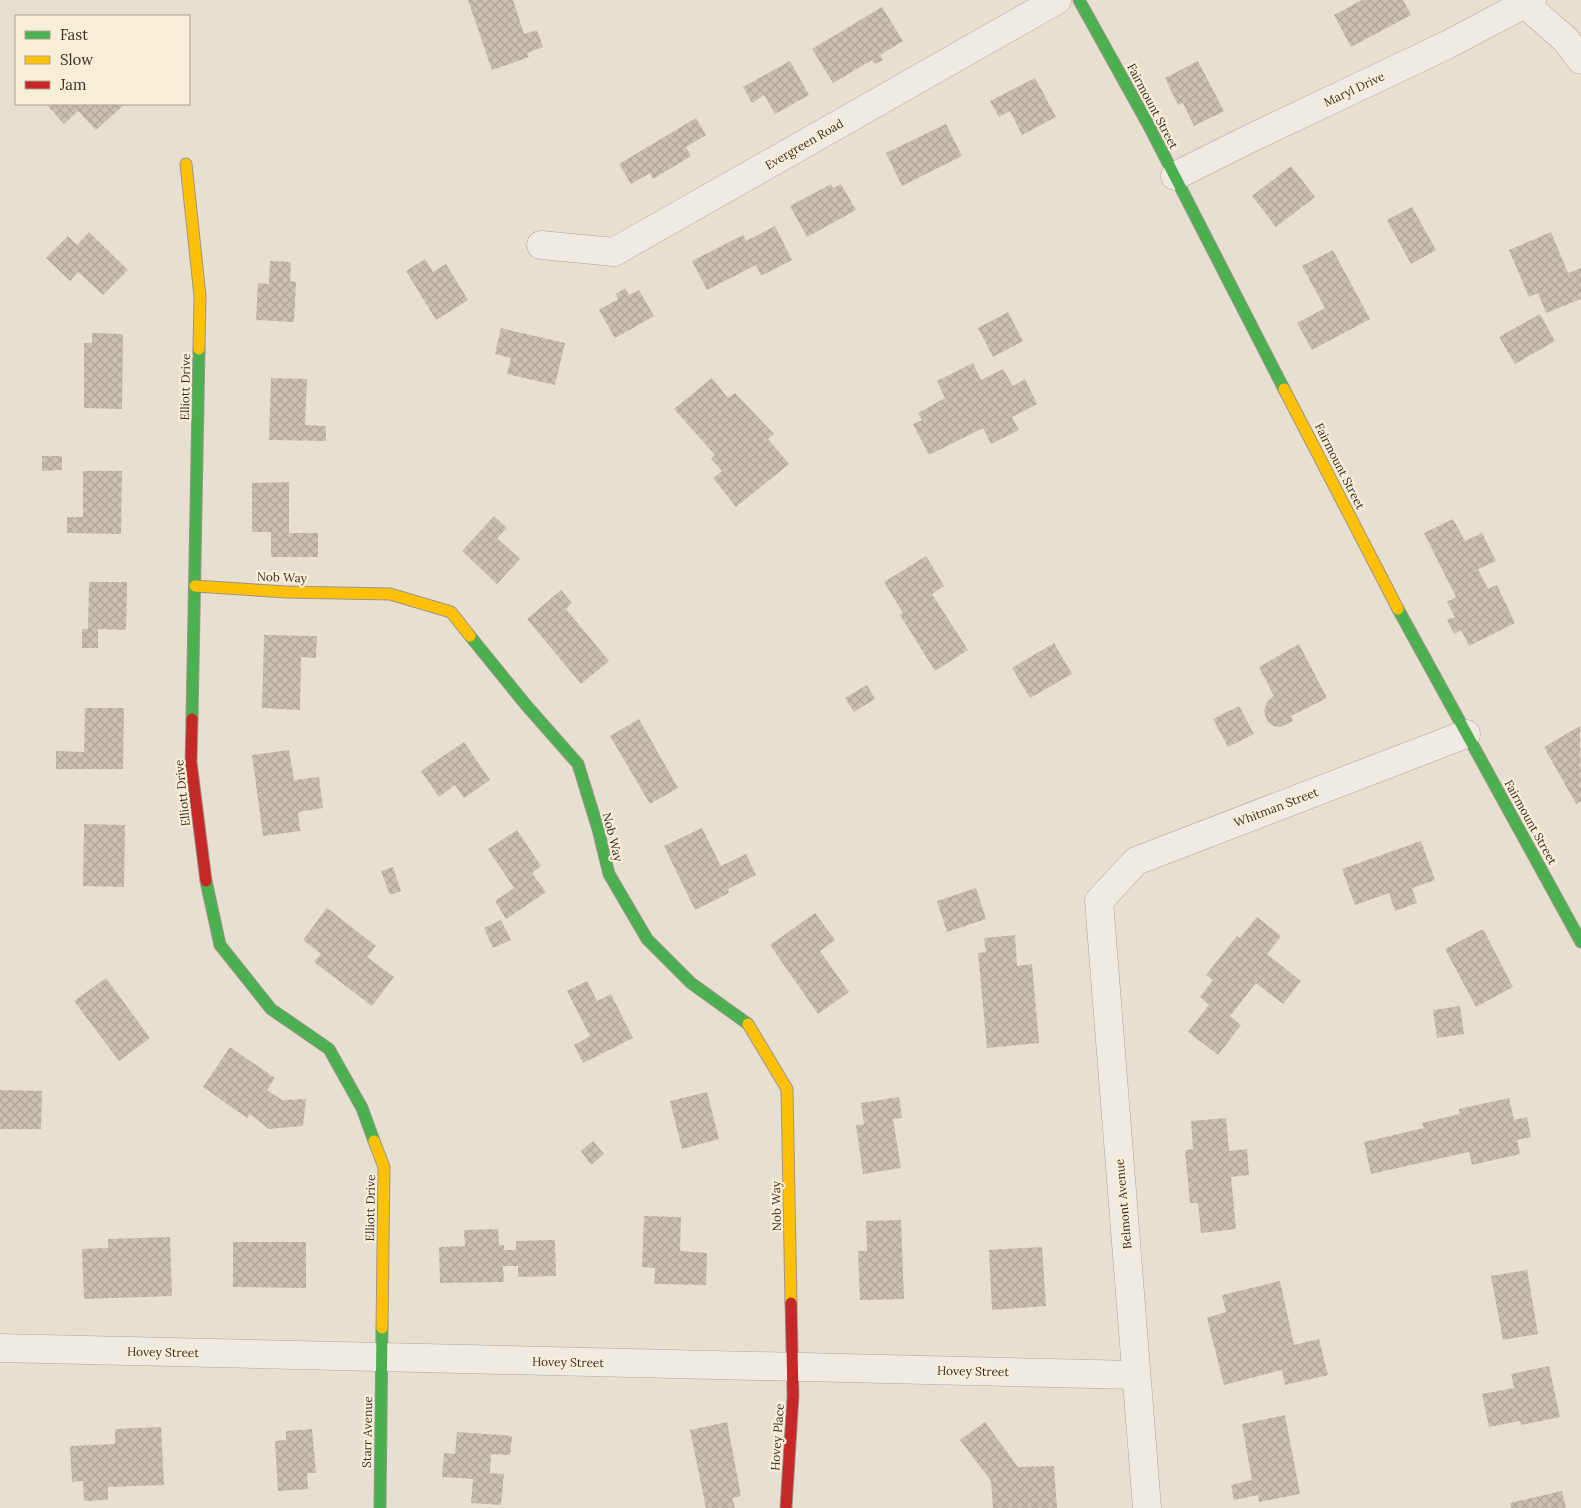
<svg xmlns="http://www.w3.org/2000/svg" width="1581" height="1508" font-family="Lora,serif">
<defs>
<pattern id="building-cross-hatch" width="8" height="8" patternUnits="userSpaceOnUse" patternTransform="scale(1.25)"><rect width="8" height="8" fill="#cbbfb2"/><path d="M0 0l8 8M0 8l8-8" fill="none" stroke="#afa499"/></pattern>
</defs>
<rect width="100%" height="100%" fill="#e7e0d1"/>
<g fill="url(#building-cross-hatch)">
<polygon points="468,0 513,0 524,34 537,30 543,47 527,53 529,57 492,70"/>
<polygon points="1362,0 1403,0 1411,15 1351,47 1334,15"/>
<polygon points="882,7 903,41 880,55 883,60 875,64 872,60 833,83 812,49"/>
<polygon points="790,61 809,95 775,114 764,95 752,103 743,87"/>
<polygon points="1198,61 1224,111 1194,126 1183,103 1178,105 1165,78"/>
<polygon points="1035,78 1056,117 1022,135 1010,111 999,117 990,101"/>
<polygon points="46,104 125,104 96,130 78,111 64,124"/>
<polygon points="696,118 706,135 686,147 691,156 653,179 650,173 631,184 619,164"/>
<polygon points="946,124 962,156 902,186 886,153"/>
<polygon points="1291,166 1315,197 1276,227 1252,196"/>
<polygon points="831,184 833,188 841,184 856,210 807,237 790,206"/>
<polygon points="1412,207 1436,250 1411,264 1387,220"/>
<polygon points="775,226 792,260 761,276 756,265 707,290 692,261 743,235 746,241"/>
<polygon points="89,232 128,270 103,295 78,272 70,281 46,258 68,236 77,245"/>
<polygon points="1551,232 1568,273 1581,268 1581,299 1546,313 1538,293 1529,297 1509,250"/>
<polygon points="1333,250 1370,319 1312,350 1297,323 1325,308 1302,266"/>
<polygon points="425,259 433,272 446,264 468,300 436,320 406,271"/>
<polygon points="270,261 291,262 290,281 296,282 294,322 256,320 258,283 269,284"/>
<polygon points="625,288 629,295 639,290 654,316 615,338 599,310 618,299 616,294"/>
<polygon points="1008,312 1023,341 993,357 978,328"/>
<polygon points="1540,314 1555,341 1515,364 1499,337"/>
<polygon points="501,328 565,343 555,385 507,374 511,358 495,354"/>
<polygon points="92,333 123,334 122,409 84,408 84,343 92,343"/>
<polygon points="973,363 981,380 1003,369 1013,386 1025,379 1037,404 1012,417 1019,430 991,444 983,428 929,455 913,424 922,420 918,413 945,398 937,381"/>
<polygon points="271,378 307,379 305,425 326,426 326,441 269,440"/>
<polygon points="712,378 728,398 735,393 774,434 768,439 789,464 736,507 713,478 722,471 711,459 715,455 674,409"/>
<polygon points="42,456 62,456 62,470 42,471"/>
<polygon points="83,471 122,471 121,534 67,533 67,517 83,517"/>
<polygon points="289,482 289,533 318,533 318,557 271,557 271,532 252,532 252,483"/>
<polygon points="494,516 507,528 497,538 520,559 497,584 462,551"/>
<polygon points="1453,519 1465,541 1482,533 1496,561 1478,569 1488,589 1497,585 1515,623 1469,646 1461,630 1454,634 1447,620 1455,617 1447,602 1456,597 1424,533"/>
<polygon points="926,556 944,586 932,594 968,650 935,671 900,615 903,613 884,582"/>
<polygon points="89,582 127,582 126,630 98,629 98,648 82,648 82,629 88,629"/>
<polygon points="561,590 572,603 566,609 609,661 581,684 527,619"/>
<polygon points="264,635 317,636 316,658 301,657 300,710 262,708"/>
<polygon points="1054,643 1072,674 1030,698 1012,668"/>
<polygon points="1299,644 1327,698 1291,716 1293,721 1281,727 1273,726 1267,721 1264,711 1267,702 1274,696 1259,667"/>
<polygon points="867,685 875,699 854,712 845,698"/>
<polygon points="1239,706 1254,734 1228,747 1213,719"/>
<polygon points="85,708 124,708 123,769 56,769 56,751 84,752"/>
<polygon points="639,719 678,788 650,804 610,736"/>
<polygon points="1580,726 1581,801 1576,804 1544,747"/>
<polygon points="464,742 490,780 464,798 455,785 439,797 421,771"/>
<polygon points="289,750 294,780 319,777 323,808 298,812 300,831 263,836 252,755"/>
<polygon points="84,824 125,825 124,887 83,886"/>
<polygon points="702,828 721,866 746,854 756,875 728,889 729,893 695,910 664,846"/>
<polygon points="517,830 541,866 532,873 546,892 506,919 495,901 514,888 488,849"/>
<polygon points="1421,841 1435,880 1412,888 1417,903 1395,911 1389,893 1355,905 1342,869"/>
<polygon points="393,867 401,891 390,895 381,871"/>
<polygon points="976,888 986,919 947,932 937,901"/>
<polygon points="327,908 376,946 367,957 394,977 372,1006 314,962 321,954 303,940"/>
<polygon points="815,913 835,940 820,951 849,992 818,1014 770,945"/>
<polygon points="1257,917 1281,936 1267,954 1301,981 1283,1004 1256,983 1230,1016 1241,1025 1218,1055 1188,1032 1209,1005 1200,997 1213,980 1206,975 1237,936 1240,938"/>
<polygon points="501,920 511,940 493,948 484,928"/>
<polygon points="1483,929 1513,987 1476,1007 1445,949"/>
<polygon points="1015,935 1017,966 1032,964 1039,1043 987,1048 978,953 986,952 984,938"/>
<polygon points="106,978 150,1038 119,1061 74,1001"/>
<polygon points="587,981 597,1001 611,994 633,1038 583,1063 574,1045 590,1036 567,991"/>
<polygon points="1460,1006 1464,1034 1437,1038 1433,1010"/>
<polygon points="230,1047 275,1078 267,1090 282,1100 306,1099 303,1126 269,1129 250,1114 247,1118 203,1087"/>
<polygon points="0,1090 42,1091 41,1129 0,1129"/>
<polygon points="707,1092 719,1139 682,1149 670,1101"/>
<polygon points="899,1097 902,1118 893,1119 901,1168 863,1174 856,1125 864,1124 861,1103"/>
<polygon points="1509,1098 1514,1120 1527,1117 1531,1137 1517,1140 1520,1154 1472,1165 1469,1152 1371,1174 1364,1142 1424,1128 1422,1123 1460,1114 1459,1109"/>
<polygon points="1226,1118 1229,1151 1247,1149 1249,1175 1231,1177 1236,1229 1201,1233 1198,1203 1190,1203 1185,1150 1193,1149 1191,1121"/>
<polygon points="593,1141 604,1154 591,1165 581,1151"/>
<polygon points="644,1216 681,1217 680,1251 707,1253 706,1285 654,1284 655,1268 642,1267"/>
<polygon points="901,1220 904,1299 860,1300 858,1251 867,1251 866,1221"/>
<polygon points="498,1229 499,1245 504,1245 504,1250 516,1250 516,1241 555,1240 556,1276 518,1277 518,1266 503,1266 504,1282 440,1283 439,1247 465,1246 464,1230"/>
<polygon points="170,1237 172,1296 84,1299 82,1249 108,1248 108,1239"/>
<polygon points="233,1242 306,1242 306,1288 233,1287"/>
<polygon points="1042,1247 1046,1306 992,1310 989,1250"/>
<polygon points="1527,1270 1538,1334 1503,1340 1491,1276"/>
<polygon points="1280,1281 1294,1345 1319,1339 1328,1375 1285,1385 1282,1370 1224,1385 1207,1318 1226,1312 1222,1295"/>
<polygon points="1549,1366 1560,1417 1521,1425 1520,1421 1489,1427 1482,1394 1514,1388 1511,1374"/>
<polygon points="1285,1415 1300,1494 1259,1502 1258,1495 1234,1500 1231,1485 1252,1480 1242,1424"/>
<polygon points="727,1422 741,1496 732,1498 735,1508 706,1508 690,1430"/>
<polygon points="985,1422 1018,1467 1054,1466 1057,1508 993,1508 991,1481 960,1440"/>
<polygon points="161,1427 164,1485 108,1487 108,1500 84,1501 83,1481 72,1482 70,1446 115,1444 115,1429"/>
<polygon points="312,1429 316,1473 307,1473 308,1489 278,1491 275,1441 286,1440 286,1431"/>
<polygon points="457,1432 512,1436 510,1455 491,1454 490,1473 504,1474 501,1505 471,1503 473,1479 442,1477 444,1453 455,1454"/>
<polygon points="1562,1491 1566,1508 1511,1508 1510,1503"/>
</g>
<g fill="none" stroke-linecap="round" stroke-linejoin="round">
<g stroke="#ada599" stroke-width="29">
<g id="street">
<polyline points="1525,4 1566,40 1581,60"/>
<polyline points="1175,176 1253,137 1447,45 1532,0"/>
<polyline points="541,245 614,252 1057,0"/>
<polyline points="0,1348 1136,1375"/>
<polyline points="1147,1508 1099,901 1136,861 1466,734"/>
</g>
</g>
<g stroke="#9c958a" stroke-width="13">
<g id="fast">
<polyline points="1079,0 1149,126 1284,389"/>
<polyline points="1398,609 1581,942"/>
<polyline points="470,636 526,705 578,764 598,829 609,874 647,939 691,983 748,1024"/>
<polyline points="192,719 199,349"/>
<polyline points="206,881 220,945 271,1009 329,1049 362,1108 374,1141"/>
<polyline points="380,1508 382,1328"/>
</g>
</g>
<g stroke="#9c958a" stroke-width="13">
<g id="slow">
<polyline points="186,164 200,296 199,349"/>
<polyline points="1284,389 1398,609"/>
<polyline points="195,586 286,592 390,594 451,612 470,636"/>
<polyline points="748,1024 787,1089 791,1303"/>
<polyline points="374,1141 384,1167 382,1328"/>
</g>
</g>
<g stroke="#9c958a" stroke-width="13">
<g id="jam">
<polyline points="192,719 191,762 206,881"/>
<polyline points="786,1508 793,1396 791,1303"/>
</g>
</g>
<use href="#street" stroke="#efebe3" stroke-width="28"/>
<use href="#fast" stroke="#4caf50" stroke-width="11"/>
<use href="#slow" stroke="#ffc107" stroke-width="11"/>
<use href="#jam" stroke="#c62828" stroke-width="11"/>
</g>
<g text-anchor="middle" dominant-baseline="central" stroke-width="4.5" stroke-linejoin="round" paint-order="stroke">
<g font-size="12" fill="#3d2e20" stroke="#f7eed8">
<text transform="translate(1354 89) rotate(-25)">Maryl Drive</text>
<text transform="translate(1153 106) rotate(62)">Fairmount Street</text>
<text transform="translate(804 144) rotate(-30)">Evergreen Road</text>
<text transform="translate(185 387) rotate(-89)">Elliott Drive</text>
<text transform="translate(1340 466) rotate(63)">Fairmount Street</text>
<text transform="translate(282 577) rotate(2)">Nob Way</text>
<text transform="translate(182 793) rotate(-96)">Elliott Drive</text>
<text transform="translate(1276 807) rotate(-21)">Whitman Street</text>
<text transform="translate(1531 822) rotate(61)">Fairmount Street</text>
<text transform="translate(613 837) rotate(76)">Nob Way</text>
<text transform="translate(1123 1204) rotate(-95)">Belmont Avenue</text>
<text transform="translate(776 1206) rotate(-91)">Nob Way</text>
<text transform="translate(370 1208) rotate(-89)">Elliott Drive</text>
<text transform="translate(163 1352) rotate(1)">Hovey Street</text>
<text transform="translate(568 1362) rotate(1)">Hovey Street</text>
<text transform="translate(973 1371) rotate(1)">Hovey Street</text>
<text transform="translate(367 1432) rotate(-89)">Starr Avenue</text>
<text transform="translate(777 1437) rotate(-86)">Hovey Place</text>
</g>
</g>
<rect x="15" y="15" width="175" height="90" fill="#f7eed8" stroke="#ada18e"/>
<rect x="25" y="31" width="25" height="8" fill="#4caf50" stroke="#ada18e"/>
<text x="60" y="40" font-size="15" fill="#3d2e20">Fast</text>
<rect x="25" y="56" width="25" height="8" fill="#ffc107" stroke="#ada18e"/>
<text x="60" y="65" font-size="15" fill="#3d2e20">Slow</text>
<rect x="25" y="81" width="25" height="8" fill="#c62828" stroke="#ada18e"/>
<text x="60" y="90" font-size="15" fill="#3d2e20">Jam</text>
</svg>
